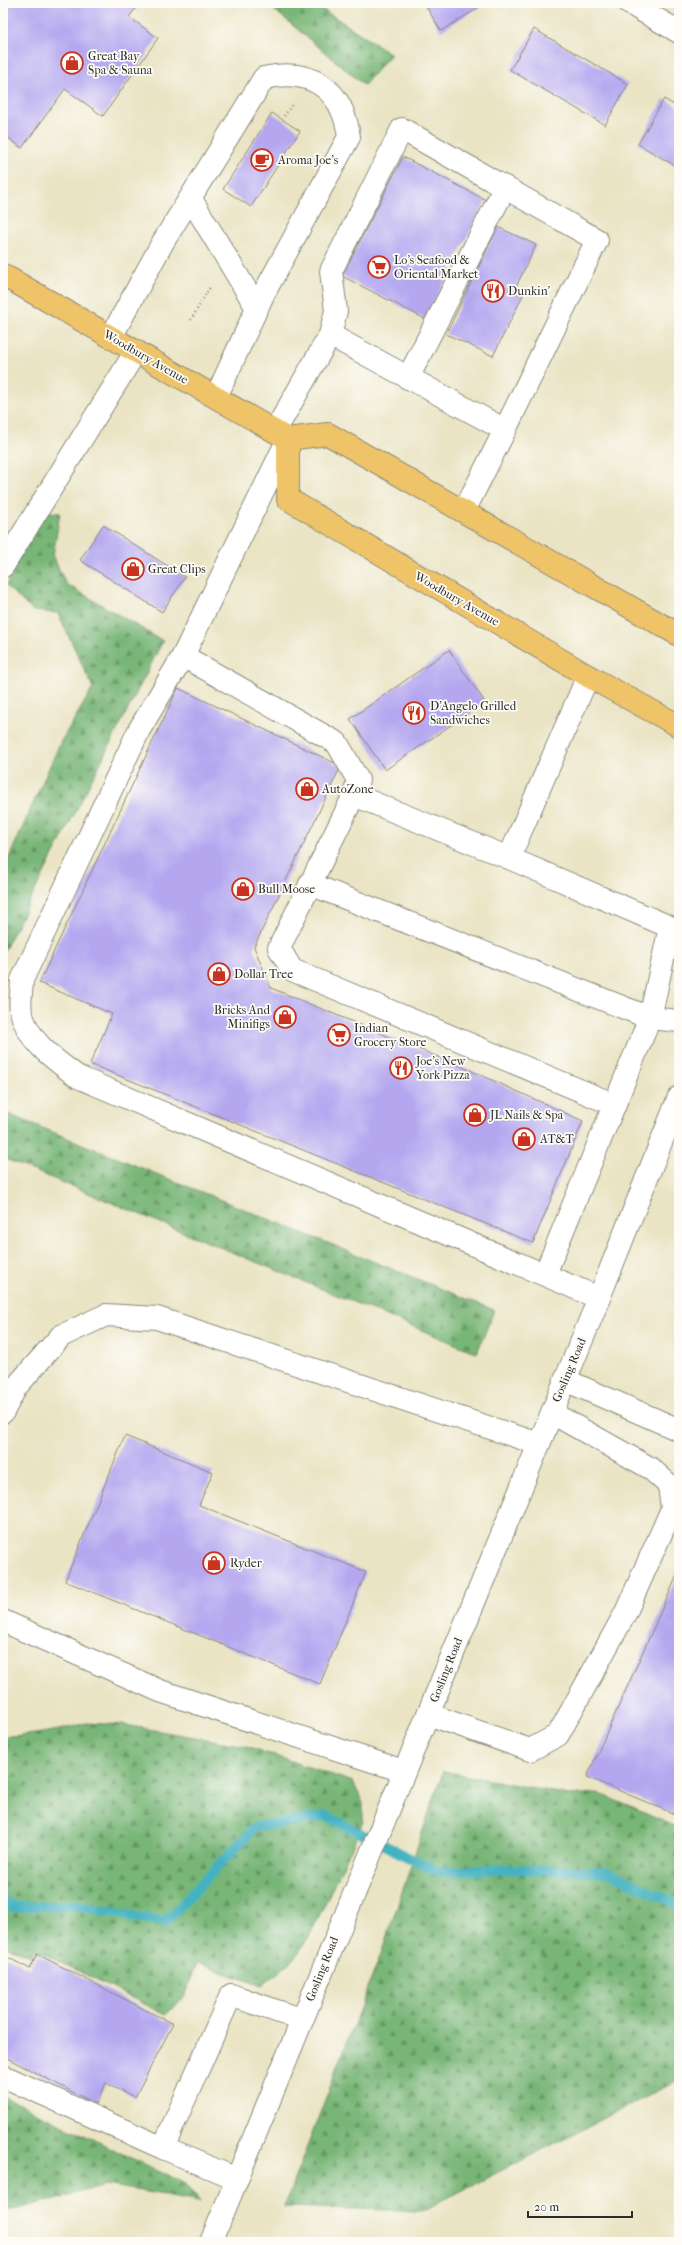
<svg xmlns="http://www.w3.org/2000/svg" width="682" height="2245" font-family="'IM FELL French Canon',serif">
<defs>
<pattern id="forest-firs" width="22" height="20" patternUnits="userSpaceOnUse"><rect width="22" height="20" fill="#78b677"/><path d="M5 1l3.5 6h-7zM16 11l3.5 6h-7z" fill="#639462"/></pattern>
</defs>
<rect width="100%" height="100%" fill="#fdfcf7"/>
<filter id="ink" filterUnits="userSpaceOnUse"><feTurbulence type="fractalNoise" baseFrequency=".025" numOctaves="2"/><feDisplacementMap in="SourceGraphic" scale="8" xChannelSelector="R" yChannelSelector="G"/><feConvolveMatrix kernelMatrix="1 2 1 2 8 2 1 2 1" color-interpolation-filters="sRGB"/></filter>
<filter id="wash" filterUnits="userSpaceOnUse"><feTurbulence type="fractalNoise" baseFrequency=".012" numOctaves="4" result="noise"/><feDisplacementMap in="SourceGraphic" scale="16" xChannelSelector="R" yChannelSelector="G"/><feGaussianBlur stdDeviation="0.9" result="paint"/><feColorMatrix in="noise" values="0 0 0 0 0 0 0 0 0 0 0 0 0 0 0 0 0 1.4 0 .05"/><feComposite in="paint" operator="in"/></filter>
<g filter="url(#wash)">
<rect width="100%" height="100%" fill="#eae4c4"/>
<g fill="url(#forest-firs)" stroke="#527051">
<polygon points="266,3 313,3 391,54 364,85"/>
<polygon points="44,511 60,513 53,556 66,584 163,641 3,953 3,871 60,743 93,688 58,613 33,611 6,586 35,523"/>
<polygon points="3,1112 494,1310 477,1353 3,1158"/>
<path d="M86,1723L125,1725L246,1746L353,1782L363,1803V1822L354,1843L308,1939L292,1961L262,1986L197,1963L184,1997L166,2015L34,1949L31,1956L3,1945V1736C31,1736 59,1731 86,1723Z"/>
<polygon points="443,1771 569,1795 598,1793 679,1828 679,2080 422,2211 284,2207 382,1951"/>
<polygon points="3,2096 186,2184 199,2201 106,2185 18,2209 3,2211"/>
</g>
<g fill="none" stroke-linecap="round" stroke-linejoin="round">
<polyline stroke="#45b2c1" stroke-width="10" points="3,1900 13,1907 72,1905 165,1922 255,1827 326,1816 438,1872 508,1869 608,1872 679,1905"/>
</g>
<g id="blocks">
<g fill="#b4a7f0">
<polygon points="3,3 140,3 129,17 158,38 103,116 65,89 22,148 3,134"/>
<polygon points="424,3 482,3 483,5 441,31"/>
<polygon points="534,29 628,84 605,125 510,70"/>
<polygon points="664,99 679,108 679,168 638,144"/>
<polygon points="272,113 300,131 251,207 223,189"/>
<polygon points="403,157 486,200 425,319 342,276"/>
<polygon points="498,227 536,245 515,289 524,293 493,356 446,334"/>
<polygon points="103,525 185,577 162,612 80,560"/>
<polygon points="449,650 485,702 385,770 350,719"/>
<polygon points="178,688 341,766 254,947 271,988 472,1071 583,1121 533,1243 90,1064 112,1014 39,983"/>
<polygon points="125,1436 213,1472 199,1505 366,1572 320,1684 65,1581"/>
<polygon points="679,1571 679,1816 587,1777"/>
<polygon points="37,1954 173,2024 135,2097 106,2083 96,2104 3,2056 3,1955 30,1969"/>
</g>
</g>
</g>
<g filter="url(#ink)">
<use href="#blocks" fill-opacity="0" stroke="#8a8878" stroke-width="1"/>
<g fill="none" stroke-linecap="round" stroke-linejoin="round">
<g stroke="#8a8878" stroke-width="24">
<g id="minor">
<polyline points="629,3 679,32"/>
<polyline points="191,199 257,308"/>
<polyline points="330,335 505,430"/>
<path d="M111,337L163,242L264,78C311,67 343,89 349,137L263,295L216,397"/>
<polyline points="408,378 505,187"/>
<polyline points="275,431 330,335 336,311 331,271 402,129 597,240 505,430 464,511"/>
<path d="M288,439L183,656L139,730L22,980C22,989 19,1002 21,1011C27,1041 55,1060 78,1077L599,1298"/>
<polyline points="3,566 136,351"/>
<polyline points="183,656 337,743 358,780 354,795 279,948 292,970 615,1105"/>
<polyline points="354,795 509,858 670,927 650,1018 545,1274"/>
<polyline points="509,858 588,676"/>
<polyline points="310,884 650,1018 679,1021"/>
<polyline points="565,1380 679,1430"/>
<polyline points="3,1412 16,1387 61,1336 106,1315 157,1318 539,1444"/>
<polyline points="3,1621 160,1691 403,1771"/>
<polyline points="428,1714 530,1750 558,1735 626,1612 672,1509 669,1485 650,1468 552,1413"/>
<polyline points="3,2076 163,2148"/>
<polyline points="237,2179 163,2148 231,1995 302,2020"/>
<polyline points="211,2242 595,1308 679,1097"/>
</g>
</g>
<g stroke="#8a8878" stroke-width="24">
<g id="major">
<polyline points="3,275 288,439 328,434 679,635"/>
<polyline points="288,439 288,499 588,676 679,726"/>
</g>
</g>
<g stroke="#8a8878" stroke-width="2.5" stroke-dasharray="1 3" stroke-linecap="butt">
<polyline points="284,116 292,105"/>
<polyline points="191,320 210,287"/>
</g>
<use href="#minor" stroke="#fff" stroke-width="22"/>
<use href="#major" stroke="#efc469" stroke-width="22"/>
</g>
</g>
<defs>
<g id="shop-ring" transform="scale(1.15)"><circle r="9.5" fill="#fdfcf7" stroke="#c8321e" stroke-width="1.5"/><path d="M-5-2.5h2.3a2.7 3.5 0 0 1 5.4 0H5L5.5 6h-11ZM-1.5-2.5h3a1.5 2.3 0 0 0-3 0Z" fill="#c8321e"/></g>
<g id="cafe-ring" transform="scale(1.15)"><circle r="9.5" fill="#fdfcf7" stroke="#c8321e" stroke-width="1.5"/><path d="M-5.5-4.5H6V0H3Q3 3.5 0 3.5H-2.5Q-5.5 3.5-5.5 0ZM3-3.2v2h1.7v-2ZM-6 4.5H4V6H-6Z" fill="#c8321e"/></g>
<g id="supermarket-ring" transform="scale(1.15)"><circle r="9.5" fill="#fdfcf7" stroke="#c8321e" stroke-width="1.5"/><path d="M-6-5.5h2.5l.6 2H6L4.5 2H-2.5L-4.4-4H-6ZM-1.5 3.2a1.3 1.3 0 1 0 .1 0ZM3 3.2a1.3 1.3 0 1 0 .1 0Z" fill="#c8321e"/></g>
<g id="restaurant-ring" transform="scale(1.15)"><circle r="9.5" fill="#fdfcf7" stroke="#c8321e" stroke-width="1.5"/><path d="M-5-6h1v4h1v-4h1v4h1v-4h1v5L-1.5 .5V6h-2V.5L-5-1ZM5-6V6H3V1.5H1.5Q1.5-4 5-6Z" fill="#c8321e"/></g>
</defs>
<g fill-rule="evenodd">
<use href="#shop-ring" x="72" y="63"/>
<use href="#cafe-ring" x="262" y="160"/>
<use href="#supermarket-ring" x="379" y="267"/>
<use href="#restaurant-ring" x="493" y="291"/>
<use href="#shop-ring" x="133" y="569"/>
<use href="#restaurant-ring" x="414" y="713"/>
<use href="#shop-ring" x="307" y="789"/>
<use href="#shop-ring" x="243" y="889"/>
<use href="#shop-ring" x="219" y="974"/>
<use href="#shop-ring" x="285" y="1017"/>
<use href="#supermarket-ring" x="339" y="1035"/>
<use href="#restaurant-ring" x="401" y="1068"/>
<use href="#shop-ring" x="475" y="1115"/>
<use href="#shop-ring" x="524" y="1139"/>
<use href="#shop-ring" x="214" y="1563"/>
</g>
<g text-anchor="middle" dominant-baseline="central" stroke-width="3.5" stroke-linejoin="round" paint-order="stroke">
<g font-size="12" fill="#2b2b2b" stroke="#fdfcf7" text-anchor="start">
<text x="88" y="56">Great Bay<tspan x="88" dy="14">Spa &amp; Sauna</tspan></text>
<text x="278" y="160">Aroma Joe's</text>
<text x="394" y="260">Lo's Seafood &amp;<tspan x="394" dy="14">Oriental Market</tspan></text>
<text x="508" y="291">Dunkin'</text>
<text x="148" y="569">Great Clips</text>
<text x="430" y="706">D'Angelo Grilled<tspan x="430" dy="14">Sandwiches</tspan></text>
<text x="322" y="789">AutoZone</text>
<text x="258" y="889">Bull Moose</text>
<text x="234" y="974">Dollar Tree</text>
<text x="270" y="1010" text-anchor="end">Bricks And<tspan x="270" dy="14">Minifigs</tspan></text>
<text x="354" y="1028">Indian<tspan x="354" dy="14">Grocery Store</tspan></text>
<text x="416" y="1061">Joe's New<tspan x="416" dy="14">York Pizza</tspan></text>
<text x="490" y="1115">JL Nails &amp; Spa</text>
<text x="540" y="1139">AT&amp;T</text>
<text x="230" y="1563">Ryder</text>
</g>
<g font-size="12" fill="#2b2b2b" stroke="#fdfcf7">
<text transform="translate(146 357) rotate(30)">Woodbury Avenue</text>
<text transform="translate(457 599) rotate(30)">Woodbury Avenue</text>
<text transform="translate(569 1370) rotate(-67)">Gosling Road</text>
<text transform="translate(446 1670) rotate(-68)">Gosling Road</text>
<text transform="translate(322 1969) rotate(-68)">Gosling Road</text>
</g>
</g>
<rect width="682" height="2245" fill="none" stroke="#fdfcf7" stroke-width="16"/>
<path d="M528 2211v6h104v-6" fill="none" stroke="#2b2b2b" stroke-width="2"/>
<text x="534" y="2211" font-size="12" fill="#2b2b2b" stroke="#fdfcf7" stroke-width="3" paint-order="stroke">20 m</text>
</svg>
